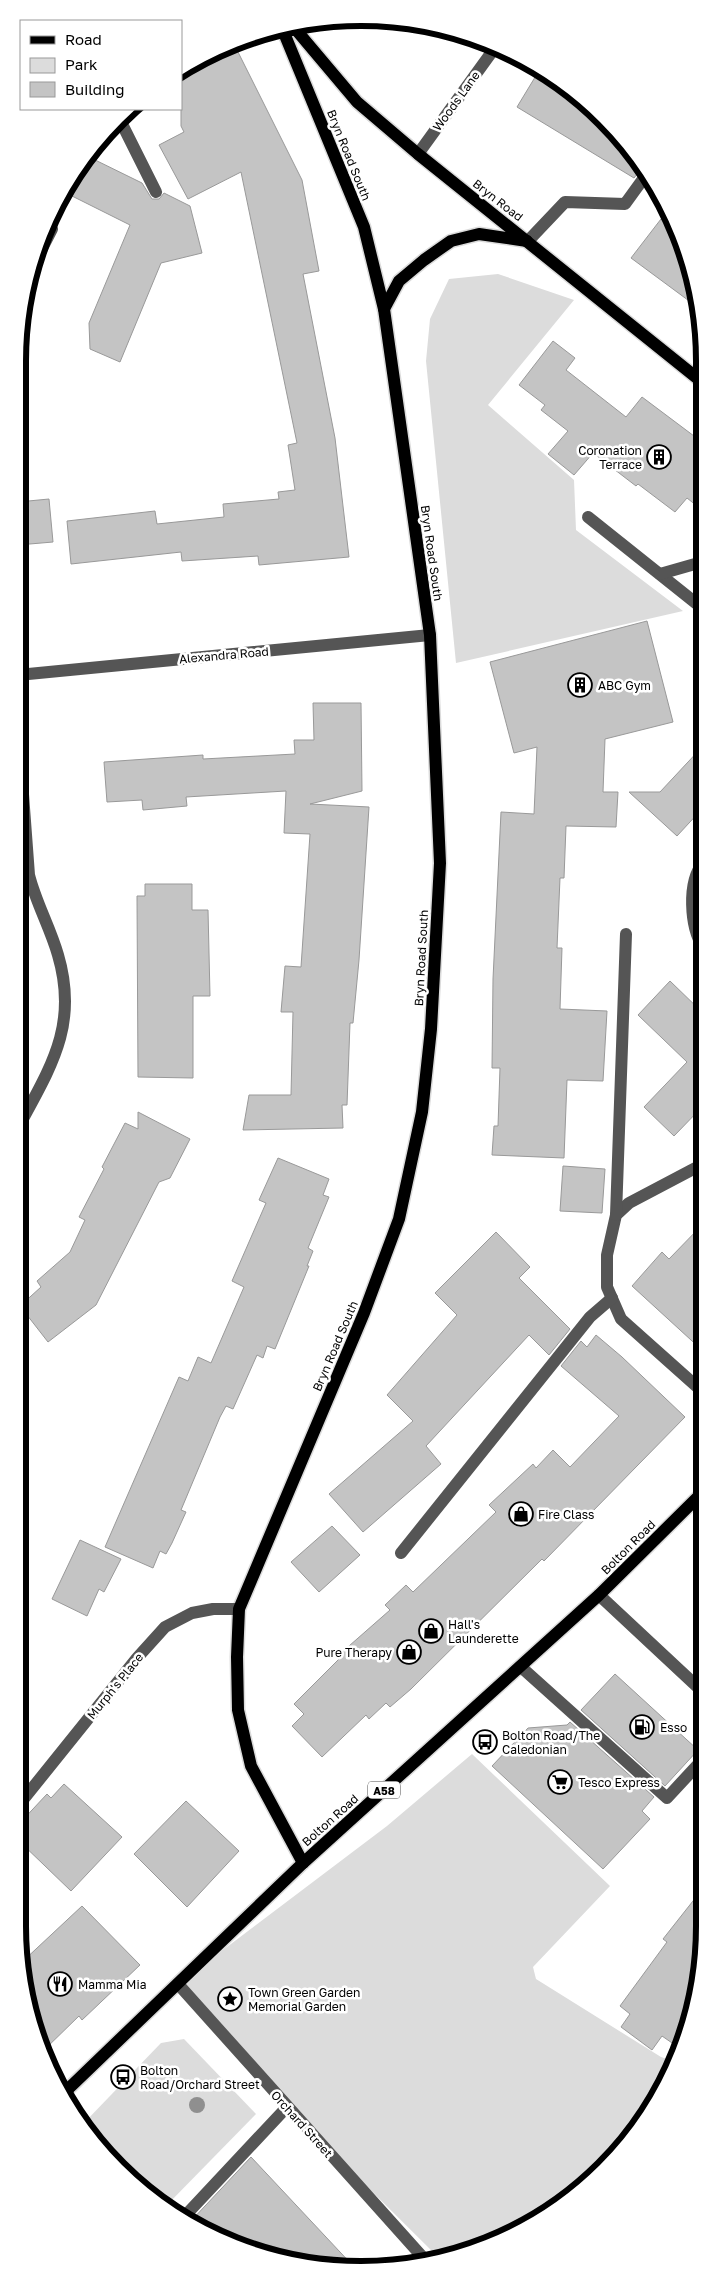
<svg xmlns="http://www.w3.org/2000/svg" width="722" height="2287" font-family="'Golos Text',sans-serif">
<rect width="100%" height="100%" fill="#fff"/>
<g fill="#dcdcdc">
<polygon points="498,274 574,300 488,405 574,480 576,530 683,611 456,663 426,361 430,319 449,279"/>
<polygon points="472,1754 610,1886 533,1967 536,1979 661,2057 676,2062 647,2117 604,2169 552,2211 450,2258 440,2259 287,2107 178,1984 387,1826"/>
<polygon points="184,2039 256,2114 165,2207 152,2198 103,2153 84,2123 161,2043"/>
</g>
<g fill="#c4c4c4" stroke="#999">
<polygon points="236,48 302,180 319,271 303,274 335,438 349,557 259,565 258,556 182,561 181,552 71,564 67,521 155,511 157,524 224,517 223,504 279,499 278,492 295,490 288,445 297,443 241,172 188,199 159,145 184,132 181,126 181,69 220,49 223,54"/>
<polygon points="540,69 619,134 642,168 634,178 517,107"/>
<polygon points="87,156 142,183 152,199 159,199 164,193 190,206 202,253 161,263 120,362 90,349 89,323 130,225 64,192 76,170"/>
<polygon points="661,219 675,230 700,309 631,258"/>
<polygon points="553,341 575,358 566,370 626,417 642,397 702,442 702,510 687,498 675,512 638,484 636,486 593,453 574,475 548,454 568,431 541,410 545,405 519,385"/>
<polygon points="49,499 53,542 18,545 18,502"/>
<polygon points="647,621 673,722 605,739 603,792 618,792 616,827 566,826 564,878 560,878 557,948 562,948 560,1009 607,1011 603,1081 567,1080 564,1158 492,1155 494,1126 498,1126 500,1068 492,1068 493,979 501,812 534,814 537,747 514,753 490,662"/>
<polygon points="313,703 361,703 362,791 310,804 369,807 359,960 353,1023 350,1023 347,1105 342,1105 343,1128 243,1130 249,1095 291,1095 293,1012 281,1012 285,966 301,967 310,834 284,833 286,791 186,797 187,806 143,810 142,800 107,802 104,762 203,755 203,759 295,754 294,740 314,740"/>
<polygon points="702,747 702,809 677,836 629,792 660,792"/>
<polygon points="145,884 192,884 192,910 208,910 210,996 193,996 193,1078 138,1077 137,896 145,896"/>
<polygon points="670,981 703,1013 703,1106 674,1136 644,1107 687,1062 638,1015"/>
<polygon points="138,1112 190,1139 170,1178 159,1182 96,1305 48,1342 20,1306 41,1287 37,1281 70,1252 85,1220 79,1217 104,1169 102,1167 125,1123 138,1129"/>
<polygon points="278,1158 329,1179 323,1195 329,1197 308,1248 313,1251 307,1266 309,1266 275,1349 267,1346 263,1358 257,1355 233,1409 226,1406 220,1417 181,1510 186,1512 172,1543 166,1554 160,1551 153,1568 105,1547 179,1377 188,1381 198,1357 211,1363 244,1287 232,1281 266,1203 259,1200"/>
<polygon points="563,1166 605,1169 602,1213 560,1211"/>
<polygon points="703,1224 703,1351 632,1286 662,1252 669,1259"/>
<polygon points="496,1232 530,1267 519,1278 570,1329 549,1355 529,1335 426,1446 441,1464 363,1532 329,1494 413,1421 387,1395 457,1315 435,1293"/>
<polygon points="596,1335 622,1357 685,1417 544,1561 542,1559 411,1689 390,1707 386,1703 369,1719 366,1715 322,1757 292,1726 304,1714 294,1704 343,1655 341,1653 390,1610 385,1605 406,1585 413,1592 496,1512 489,1505 533,1464 536,1468 553,1450 570,1467 619,1416 561,1366 581,1341 587,1347"/>
<polygon points="332,1526 360,1555 319,1592 291,1562"/>
<polygon points="80,1540 121,1559 104,1592 99,1589 87,1616 52,1599"/>
<polygon points="615,1674 698,1750 665,1786 581,1710"/>
<polygon points="570,1722 654,1797 642,1811 650,1819 603,1869 492,1766 528,1728 567,1725"/>
<polygon points="64,1784 122,1837 71,1891 18,1840 18,1825 47,1794 51,1798"/>
<polygon points="186,1801 239,1851 187,1907 134,1854"/>
<polygon points="704,1887 704,1926 698,1993 687,2028 675,2045 662,2036 652,2050 621,2027 630,2014 620,2006 667,1942 663,1939"/>
<polygon points="82,1906 140,1965 82,2020 79,2016 42,2052 24,1993 21,1963"/>
<polygon points="251,2157 355,2268 316,2267 209,2234 190,2222"/>
</g>
<g fill="none" stroke-linecap="round" stroke-linejoin="round">
<g stroke="#dbdbdb" stroke-width="15">
<g id="major">
<polyline points="292,25 357,102 418,154 702,382"/>
<polyline points="282,28 364,227 384,309 430,635 440,863 431,1029 422,1112 399,1219 364,1313 239,1609 237,1657 238,1710 251,1766 303,1863"/>
<polyline points="384,309 399,281 424,260 451,241 479,234 527,241"/>
<polyline points="65,2092 303,1863 599,1595 704,1491"/>
</g>
</g>
<g stroke="#555" stroke-width="12">
<polyline points="119,118 156,192"/>
<polyline points="418,154 494,49"/>
<polyline points="528,241 565,202 625,204 646,175"/>
<polyline points="31,270 52,229"/>
<polyline points="588,517 702,608"/>
<polyline points="660,574 702,562"/>
<polyline points="18,675 430,635"/>
<path d="M18,727L29,875C36,903 50,927 58,955C79,1026 50,1068 18,1128"/>
<path d="M703,863C687,882 690,927 703,947"/>
<polyline points="703,1164 629,1203 616,1215 607,1255 607,1287 621,1319 704,1393"/>
<polyline points="616,1215 626,934"/>
<polyline points="18,1222 20,1223"/>
<polyline points="401,1553 590,1317 612,1298"/>
<polyline points="599,1595 704,1693"/>
<polyline points="521,1667 667,1798 704,1758"/>
<polyline points="18,1806 137,1658 165,1627 192,1613 213,1609 239,1609"/>
<polyline points="178,1984 427,2262"/>
<polyline points="183,2218 287,2107"/>
</g>
<use href="#major" stroke="#000" stroke-width="12"/>
</g>
<circle fill="#8f8f8f" cx="197" cy="2105" r="8"/>
<defs>
<g id="building-ring" transform="scale(1.25)"><circle r="9.5" fill="#fff" stroke="#000" stroke-width="1.5"/><path d="M-4-6H4V6H1V3H-1V6H-4ZM-2.5-4.3h1.7v1.8h-1.7ZM.8-4.3h1.7v1.8H.8ZM-2.5-1h1.7V.8h-1.7ZM.8-1h1.7V.8H.8Z" fill="#000"/></g>
<g id="shop-ring" transform="scale(1.25)"><circle r="9.5" fill="#fff" stroke="#000" stroke-width="1.5"/><path d="M-5-2.5h2.3a2.7 3.5 0 0 1 5.4 0H5L5.5 6h-11ZM-1.5-2.5h3a1.5 2.3 0 0 0-3 0Z" fill="#000"/></g>
<g id="fuel-ring" transform="scale(1.25)"><circle r="9.5" fill="#fff" stroke="#000" stroke-width="1.5"/><path d="M-5.5-6h7V0h2V4h1.3V-2.5L3-4.5l.8-.8L6-3V5H2.5V1h-1V6h-7ZM-4.2-4.7v3.2H.2V-4.7Z" fill="#000"/></g>
<g id="bus-ring" transform="scale(1.25)"><circle r="9.5" fill="#fff" stroke="#000" stroke-width="1.5"/><path d="M-5-6H5V4H4V6H2V4H-2V6H-4V4H-5ZM-3.5-4V0h7V-4ZM-3.5 1.2v1.5H-2V1.2ZM2 1.2v1.5H3.5V1.2Z" fill="#000"/></g>
<g id="supermarket-ring" transform="scale(1.25)"><circle r="9.5" fill="#fff" stroke="#000" stroke-width="1.5"/><path d="M-6-5.5h2.5l.6 2H6L4.5 2H-2.5L-4.4-4H-6ZM-1.5 3.2a1.3 1.3 0 1 0 .1 0ZM3 3.2a1.3 1.3 0 1 0 .1 0Z" fill="#000"/></g>
<g id="restaurant-ring" transform="scale(1.25)"><circle r="9.5" fill="#fff" stroke="#000" stroke-width="1.5"/><path d="M-5-6h1v4h1v-4h1v4h1v-4h1v5L-1.5 .5V6h-2V.5L-5-1ZM5-6V6H3V1.5H1.5Q1.5-4 5-6Z" fill="#000"/></g>
<g id="sight-ring" transform="scale(1.25)"><circle r="9.5" fill="#fff" stroke="#000" stroke-width="1.5"/><path d="M0-6L1.8-2.2L6-1.7L2.9 1.2L3.7 5.4L0 3.3L-3.7 5.4L-2.9 1.2L-6-1.7L-1.8-2.2Z" fill="#000"/></g>
</defs>
<g fill-rule="evenodd">
<use href="#building-ring" x="659" y="457"/>
<use href="#building-ring" x="580" y="685"/>
<use href="#shop-ring" x="521" y="1514"/>
<use href="#shop-ring" x="431" y="1631"/>
<use href="#shop-ring" x="409" y="1652"/>
<use href="#fuel-ring" x="642" y="1727"/>
<use href="#bus-ring" x="485" y="1742"/>
<use href="#supermarket-ring" x="560" y="1782"/>
<use href="#restaurant-ring" x="60" y="1984"/>
<use href="#sight-ring" x="230" y="1999"/>
<use href="#bus-ring" x="123" y="2077"/>
</g>
<g text-anchor="middle" dominant-baseline="central" stroke-width="5" stroke-linejoin="round" paint-order="stroke">
<rect fill="#fff" stroke="#4c4c4c" stroke-width="1" x="368" y="1781.5" width="32" height="17" rx="4"/>
<g font-size="11" font-weight="bold" fill="#000">
<text x="384" y="1790">A58</text>
</g>
<g font-size="12" fill="#000" stroke="#fff">
<text transform="translate(456 101) rotate(-54)">Woods Lane</text>
<text transform="translate(349 155) rotate(68)">Bryn Road South</text>
<text transform="translate(498 200) rotate(38)">Bryn Road</text>
<text transform="translate(432 553) rotate(82)">Bryn Road South</text>
<text transform="translate(224 655) rotate(-5)">Alexandra Road</text>
<text transform="translate(421 958) rotate(-87)">Bryn Road South</text>
<text transform="translate(335 1346) rotate(-67)">Bryn Road South</text>
<text transform="translate(628 1547) rotate(-45)">Bolton Road</text>
<text transform="translate(115 1686) rotate(-51)">Murph's Place</text>
<text transform="translate(330 1820) rotate(-42)">Bolton Road</text>
<text transform="translate(302 2124) rotate(48)">Orchard Street</text>
</g>
<g font-size="12" fill="#000" stroke="#fff" text-anchor="start">
<text x="642" y="450" text-anchor="end">Coronation<tspan x="642" dy="14">Terrace</tspan></text>
<text x="598" y="685">ABC Gym</text>
<text x="538" y="1514">Fire Class</text>
<text x="448" y="1624">Hall's<tspan x="448" dy="14">Launderette</tspan></text>
<text x="392" y="1652" text-anchor="end">Pure Therapy</text>
<text x="660" y="1727">Esso</text>
<text x="502" y="1735">Bolton Road/The<tspan x="502" dy="14">Caledonian</tspan></text>
<text x="578" y="1782">Tesco Express</text>
<text x="78" y="1984">Mamma Mia</text>
<text x="248" y="1992">Town Green Garden<tspan x="248" dy="14">Memorial Garden</tspan></text>
<text x="140" y="2070">Bolton<tspan x="140" dy="14">Road/Orchard Street</tspan></text>
</g>
</g>
<path d="M0 0H722V2287H0ZM361 26H361A335 335 0 0 1 696 361V1926A335 335 0 0 1 361 2261H361A335 335 0 0 1 26 1926V361A335 335 0 0 1 361 26Z" fill="#fff" fill-rule="evenodd"/>
<path fill="none" stroke="#000" stroke-width="6" d="M361 26H361A335 335 0 0 1 696 361V1926A335 335 0 0 1 361 2261H361A335 335 0 0 1 26 1926V361A335 335 0 0 1 361 26Z"/>
<rect x="20" y="20" width="162" height="90" fill="#ffffff" stroke="#999999"/>
<rect x="30" y="36" width="25" height="8" fill="#000000" stroke="#999999"/>
<text x="65" y="45" font-size="15" fill="#000000">Road</text>
<rect x="30" y="58" width="25" height="15" fill="#dcdcdc" stroke="#999999"/>
<text x="65" y="70" font-size="15" fill="#000000">Park</text>
<rect x="30" y="82" width="25" height="15" fill="#c4c4c4" stroke="#999999"/>
<text x="65" y="95" font-size="15" fill="#000000">Building</text>
</svg>
